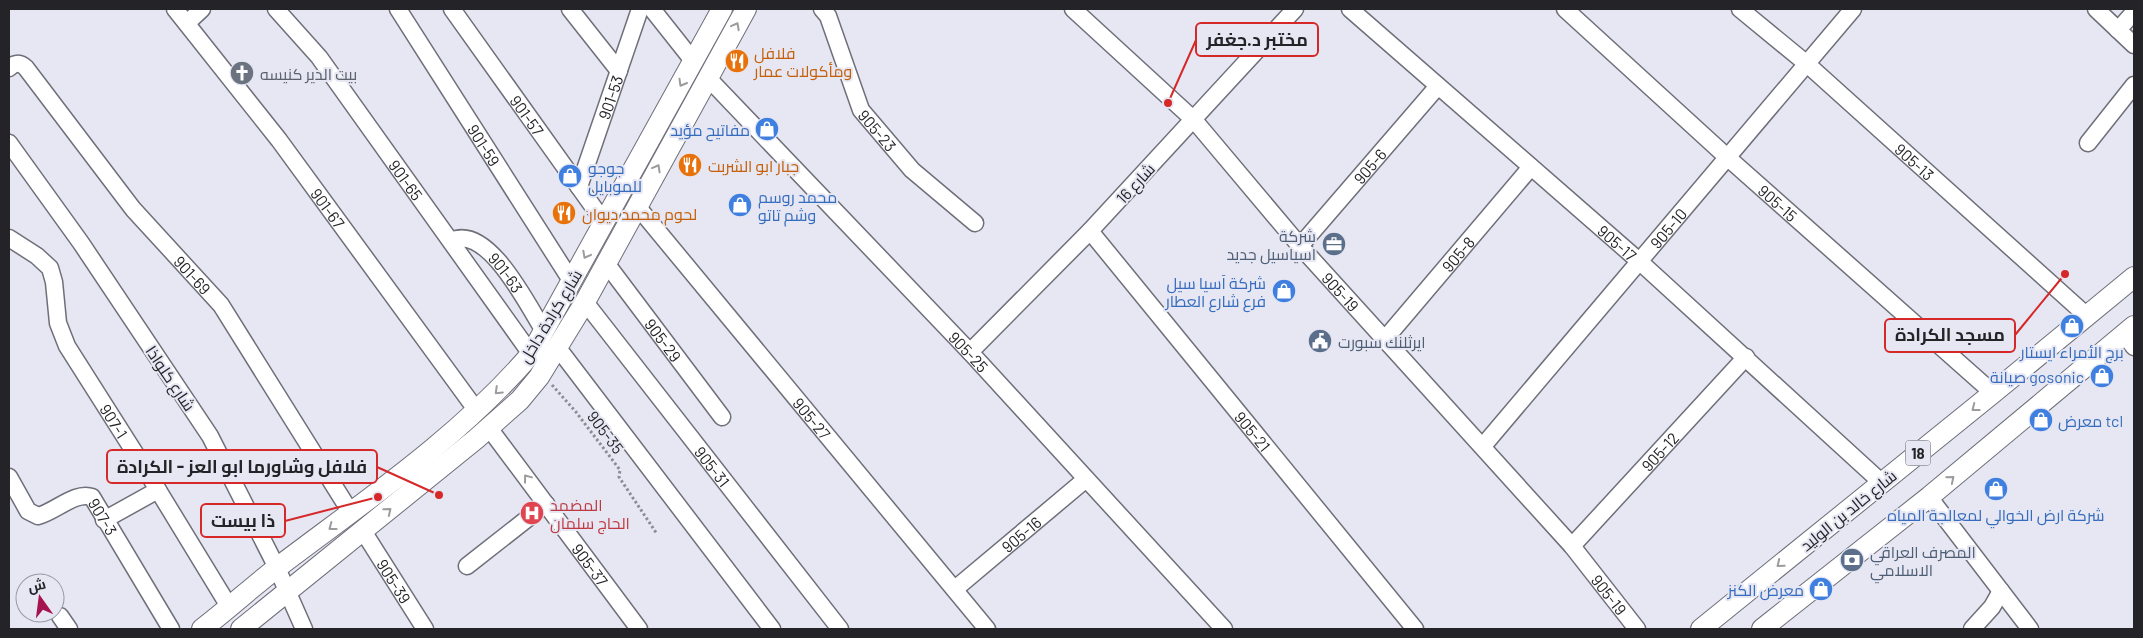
<svg xmlns="http://www.w3.org/2000/svg" width="2143" height="638" font-family="Barlow,Cairo,sans-serif">
<rect width="100%" height="100%" fill="#e6e7f3"/>
<g fill="none" stroke-linecap="round" stroke-linejoin="round">
<g stroke="#6e6f79" stroke-width="19">
<g id="minor">
<path id="s1" d="M175,9L279,140L477,411"/>
<path id="s2" d="M276,9L319,57L531,354"/>
<path id="s3" d="M398,9L572,282"/>
<path id="s4" d="M452,9L604,222"/>
<polyline points="570,9 619,71"/>
<polyline points="652,9 694,62"/>
<path id="s5" d="M822,9L828,16L861,110L912,170L975,223"/>
<path id="s6" d="M1073,9L1194,120L1300,246L1572,546L1637,629"/>
<path id="s7" d="M1350,9L1639,261L1881,482"/>
<path id="s8" d="M1565,9L1727,157L1993,393"/>
<path id="s9" d="M1740,9L1807,64L2087,316"/>
<polyline points="2096,9 2134,45"/>
<polyline points="187,23 202,9"/>
<polyline points="2118,30 2134,12"/>
<path id="s10" d="M9,68C15,63 20,62 26,68L133,209L221,305L351,513"/>
<path id="s11" d="M708,78L970,352L1224,629"/>
<polyline points="9,143 81,243 210,436 277,568 304,629"/>
<polyline points="2088,143 2134,85"/>
<path id="s12" d="M579,187L640,9"/>
<path id="s13" d="M637,206L987,629"/>
<path id="s14" d="M1090,231L1415,629"/>
<path id="s15" d="M9,238L37,256L50,268L54,282L58,323L67,346L147,472L230,608"/>
<path id="s16" d="M451,241C488,223 528,306 544,331"/>
<path id="s17" d="M1300,246L1438,86"/>
<path id="s18" d="M606,263L722,417"/>
<path id="s19" d="M585,302L840,629"/>
<polyline points="2124,334 2134,347"/>
<path id="s20" d="M1385,339L1531,167"/>
<polyline points="558,348 772,629"/>
<polyline points="970,352 1090,231 1295,9"/>
<path id="s21" d="M489,428L639,629"/>
<path id="s22" d="M1483,446L1853,9"/>
<path id="s23" d="M9,477L28,511L38,516C55,512 75,491 92,497L171,629"/>
<polyline points="1929,497 2030,629"/>
<polyline points="104,520 158,490"/>
<path id="s24" d="M363,531L425,629"/>
<path id="s25" d="M1572,546L1746,357"/>
<polyline points="467,566 546,504"/>
<path id="s26" d="M955,589L1086,479"/>
<polyline points="60,616 69,629"/>
<polyline points="1972,629 1992,607 2001,591"/>
</g>
</g>
<g stroke="#6e6f79" stroke-width="22">
<g id="major">
<path d="M202,629C228,609 252,587 278,567C365,501 460,437 531,354L722,9"/>
<polyline points="241,629 476,439 520,400 539,377 585,302 746,9"/>
<polyline points="1701,629 1993,393 2134,277"/>
<polyline points="1762,629 1929,497 2134,326"/>
</g>
</g>
<polyline stroke="#8b8c94" stroke-width="3" stroke-dasharray="2.5 2.5" stroke-linecap="butt" points="552,385 576,412 620,470 619,477 657,534"/>
<use href="#minor" stroke="#fff" stroke-width="16"/>
<use href="#major" stroke="#fff" stroke-width="20"/>
</g>
<defs><path id="oneway-chevron" d="M-2-3.5L2.5 0L-2 3.5" fill="none" stroke-width="1.6" stroke-linecap="round" stroke-linejoin="round" transform="scale(1.25)"/></defs>
<g stroke="#9c9c9e">
<use href="#oneway-chevron" transform="translate(736 26) rotate(-62)"/>
<use href="#oneway-chevron" transform="translate(682 83) rotate(120)"/>
<use href="#oneway-chevron" transform="translate(657 168) rotate(-61)"/>
<use href="#oneway-chevron" transform="translate(586 255) rotate(118)"/>
<use href="#oneway-chevron" transform="translate(498 391) rotate(136)"/>
<use href="#oneway-chevron" transform="translate(1975 408) rotate(142)"/>
<use href="#oneway-chevron" transform="translate(527 478) rotate(-127)"/>
<use href="#oneway-chevron" transform="translate(1951 479) rotate(-40)"/>
<use href="#oneway-chevron" transform="translate(388 511) rotate(-39)"/>
<use href="#oneway-chevron" transform="translate(332 527) rotate(143)"/>
<use href="#oneway-chevron" transform="translate(1780 564) rotate(141)"/>
</g>
<defs>
<g id="restaurant-disc" transform="scale(1.25)"><circle r="9.5" fill="#e8710a" stroke="#e6e7f3"/><path d="M-5-6h1v4h1v-4h1v4h1v-4h1v5L-1.5 .5V6h-2V.5L-5-1ZM5-6V6H3V1.5H1.5Q1.5-4 5-6Z" fill="#fff"/></g>
<g id="church-disc" transform="scale(1.25)"><circle r="9.5" fill="#6b7280" stroke="#e6e7f3"/><path d="M-1.2-6h2.4v3.5h3.3v2.4h-3.3V6h-2.4V-.1h-3.3v-2.4h3.3Z" fill="#fff"/></g>
<g id="shop-disc" transform="scale(1.25)"><circle r="9.5" fill="#3f7fe0" stroke="#e6e7f3"/><path d="M-5-2.5h2.3a2.7 3.5 0 0 1 5.4 0H5L5.5 6h-11ZM-1.5-2.5h3a1.5 2.3 0 0 0-3 0Z" fill="#fff"/></g>
<g id="office-disc" transform="scale(1.25)"><circle r="9.5" fill="#5c6f8a" stroke="#e6e7f3"/><path d="M-6-3h4V-5.5h4V-3h4V5H-6ZM-1-4.5V-3h2v-1.5ZM-6 0V1H6V0Z" fill="#fff"/></g>
<g id="civic-disc" transform="scale(1.25)"><circle r="9.5" fill="#5c6f8a" stroke="#e6e7f3"/><path d="M-.6-6.5H3V-4.5H.6V-3L4-1V1h2V6H-6V1h2V-1L-.6-3ZM-1.2 2.5V6h2.4V2.5Z" fill="#fff"/></g>
<g id="hospital-disc" transform="scale(1.25)"><circle r="9.5" fill="#e0444e" stroke="#e6e7f3"/><path d="M-5-5h3v3.5h4V-5h3V5h-3V1.5h-4V5h-3Z" fill="#fff"/></g>
<g id="bank-disc" transform="scale(1.25)"><circle r="9.5" fill="#5c6f8a" stroke="#e6e7f3"/><path d="M-6-4H6V4H-6ZM0-2.3a2.3 2.3 0 1 0 0 4.6a2.3 2.3 0 1 0 0-4.6Z" fill="#fff"/></g>
</defs>
<g fill-rule="evenodd">
<use href="#restaurant-disc" x="737" y="61"/>
<use href="#church-disc" x="242" y="73"/>
<use href="#shop-disc" x="767" y="129"/>
<use href="#restaurant-disc" x="690" y="165"/>
<use href="#shop-disc" x="570" y="176"/>
<use href="#shop-disc" x="740" y="205"/>
<use href="#restaurant-disc" x="564" y="213"/>
<use href="#office-disc" x="1334" y="244"/>
<use href="#shop-disc" x="1284" y="291"/>
<use href="#shop-disc" x="2072" y="326"/>
<use href="#civic-disc" x="1320" y="341"/>
<use href="#shop-disc" x="2102" y="376"/>
<use href="#shop-disc" x="2041" y="420"/>
<use href="#shop-disc" x="1996" y="489"/>
<use href="#hospital-disc" x="532" y="513"/>
<use href="#bank-disc" x="1852" y="560"/>
<use href="#shop-disc" x="1821" y="589"/>
</g>
<g text-anchor="middle" dominant-baseline="central" stroke-width="4" stroke-linejoin="round" paint-order="stroke">
<rect fill="#e6e7f3" stroke="#5e5e65" stroke-width="1" x="1905.5" y="440.5" width="25" height="25" rx="4"/>
<g font-size="15" font-weight="bold" fill="#242428">
<text x="1918" y="453">18</text>
</g>
<g font-size="16" fill="#c56008" stroke="#e6e7f3" text-anchor="start">
<text x="754" y="52">فلافل<tspan x="754" dy="18">ومأكولات عمار</tspan></text>
<text x="708" y="165">جبار ابو الشربت</text>
<text x="582" y="213">لحوم محمد ديوان</text>
</g>
<g font-size="16" fill="#5b616d" stroke="#e6e7f3" text-anchor="start">
<text x="260" y="73">بيت الدير كنيسه</text>
</g>
<g font-size="16" fill="#242428" stroke="#e6e7f3">
<text stroke="none"><textPath href="#s12" startOffset="95">901-53</textPath></text>
<text stroke="none"><textPath href="#s4" startOffset="130">901-57</textPath></text>
<text stroke="none"><textPath href="#s5" startOffset="135">905-23</textPath></text>
<text stroke="none"><textPath href="#s3" startOffset="161">901-59</textPath></text>
<text stroke="none"><textPath href="#s9" startOffset="232">905-13</textPath></text>
<text stroke="none"><textPath href="#s17" startOffset="106">905-6</textPath></text>
<text stroke="none"><textPath href="#s2" startOffset="215">901-65</textPath></text>
<text transform="translate(1135 183) rotate(-47)">شارع 16</text>
<text stroke="none"><textPath href="#s8" startOffset="288">905-15</textPath></text>
<text stroke="none"><textPath href="#s1" startOffset="251">901-67</textPath></text>
<text stroke="none"><textPath href="#s22" startOffset="286">905-10</textPath></text>
<text stroke="none"><textPath href="#s7" startOffset="355">905-17</textPath></text>
<text stroke="none"><textPath href="#s20" startOffset="112">905-8</textPath></text>
<text stroke="none"><textPath href="#s10" startOffset="285">901-69</textPath></text>
<text stroke="none"><textPath href="#s16" startOffset="69">901-63</textPath></text>
<text stroke="none"><textPath href="#s6" startOffset="390">905-19</textPath></text>
<text transform="translate(550 316) rotate(-59)">شارع كرادة داخل</text>
<text stroke="none"><textPath href="#s18" startOffset="96">905-29</textPath></text>
<text stroke="none"><textPath href="#s11" startOffset="378">905-25</textPath></text>
<text transform="translate(171 378) rotate(56)">شارع كلواذا</text>
<text stroke="none"><textPath href="#s13" startOffset="275">905-27</textPath></text>
<text stroke="none"><textPath href="#s15" startOffset="220">907-1</textPath></text>
<text stroke="none"><textPath href="#s14" startOffset="258">905-21</textPath></text>
<text transform="translate(606 432) rotate(53)">905-35</text>
<text stroke="none"><textPath href="#s25" startOffset="129">905-12</textPath></text>
<text stroke="none"><textPath href="#s19" startOffset="208">905-31</textPath></text>
<text transform="translate(1848 510) rotate(-39)">شارع خالد بن الوليد</text>
<text stroke="none"><textPath href="#s23" startOffset="131">907-3</textPath></text>
<text stroke="none"><textPath href="#s26" startOffset="86">905-16</textPath></text>
<text stroke="none"><textPath href="#s21" startOffset="170">905-37</textPath></text>
<text stroke="none"><textPath href="#s24" startOffset="59">905-39</textPath></text>
<text stroke="none"><textPath href="#s6" startOffset="795">905-19</textPath></text>
</g>
<g font-size="16" fill="#366cbe" stroke="#e6e7f3" text-anchor="end">
<text x="750" y="129">مفاتيح مؤيد</text>
<text x="588" y="167" text-anchor="start">جوجو<tspan x="588" dy="18">للموبايل</tspan></text>
<text x="758" y="196" text-anchor="start">محمد روسم<tspan x="758" dy="18">وشم تاتو</tspan></text>
<text x="1266" y="282">شركة آسيا سيل<tspan x="1266" dy="18">فرع شارع العطار</tspan></text>
<text x="2072" y="351" text-anchor="middle">برج الأمراء ايستار</text>
<text x="2084" y="376">صيانة gosonic</text>
<text x="2058" y="420" text-anchor="start">معرض tcl</text>
<text x="1996" y="514" text-anchor="middle">شركة ارض الخوالي لمعالجة المياه</text>
<text x="1804" y="589">معرض الكنز</text>
</g>
<g font-size="16" fill="#4e5e75" stroke="#e6e7f3" text-anchor="start">
<text x="1316" y="235" text-anchor="end">شركة<tspan x="1316" dy="18">اسياسيل جديد</tspan></text>
<text x="1338" y="341">ايرثلنك سبورت</text>
<text x="1870" y="551">المصرف العراقي<tspan x="1870" dy="18">الاسلامي</tspan></text>
</g>
<g font-size="16" fill="#be3a42" stroke="#e6e7f3" text-anchor="start">
<text x="550" y="504">المضمد<tspan x="550" dy="18">الحاج سلمان</tspan></text>
</g>
</g>
<path fill="none" stroke="#d62828" stroke-width="2" d="M1168 103L1196 40M2065 274L2015 335M439 495L377 467M378 497L285 521"/>
<g fill="#d62828" stroke="#e6e7f3" stroke-width="2">
<circle cx="1168" cy="103" r="5"/>
<circle cx="2065" cy="274" r="5"/>
<circle cx="439" cy="495" r="5"/>
<circle cx="378" cy="497" r="5"/>
</g>
<g fill="#e6e7f3" stroke="#d62828" stroke-width="2">
<rect x="1196" y="23" width="122" height="33" rx="5"/>
<rect x="1885" y="319" width="130" height="33" rx="5"/>
<rect x="107" y="450" width="270" height="33" rx="5"/>
<rect x="201" y="504" width="84" height="33" rx="5"/>
</g>
<g font-size="18" text-anchor="middle" font-weight="bold" fill="#242428">
<text x="1257" y="46">مختبر د.جغفر</text>
<text x="1950" y="341">مسجد الكرادة</text>
<text x="242" y="473">فلافل وشاورما ابو العز - الكرادة</text>
<text x="243" y="527">ذا بيست</text>
</g>
<rect width="2143" height="638" fill="none" stroke="#242428" stroke-width="20"/>
<g transform="translate(40 598) rotate(346)"><circle r="24" fill="#e6e7f3" stroke="#9899a2"/>
<path d="M0-4L9 19L0 12L-9 19Z" fill="#a61450"/>
<text y="-8" font-size="14" font-weight="bold" text-anchor="middle" fill="#242428">ش</text>
</g>
</svg>
